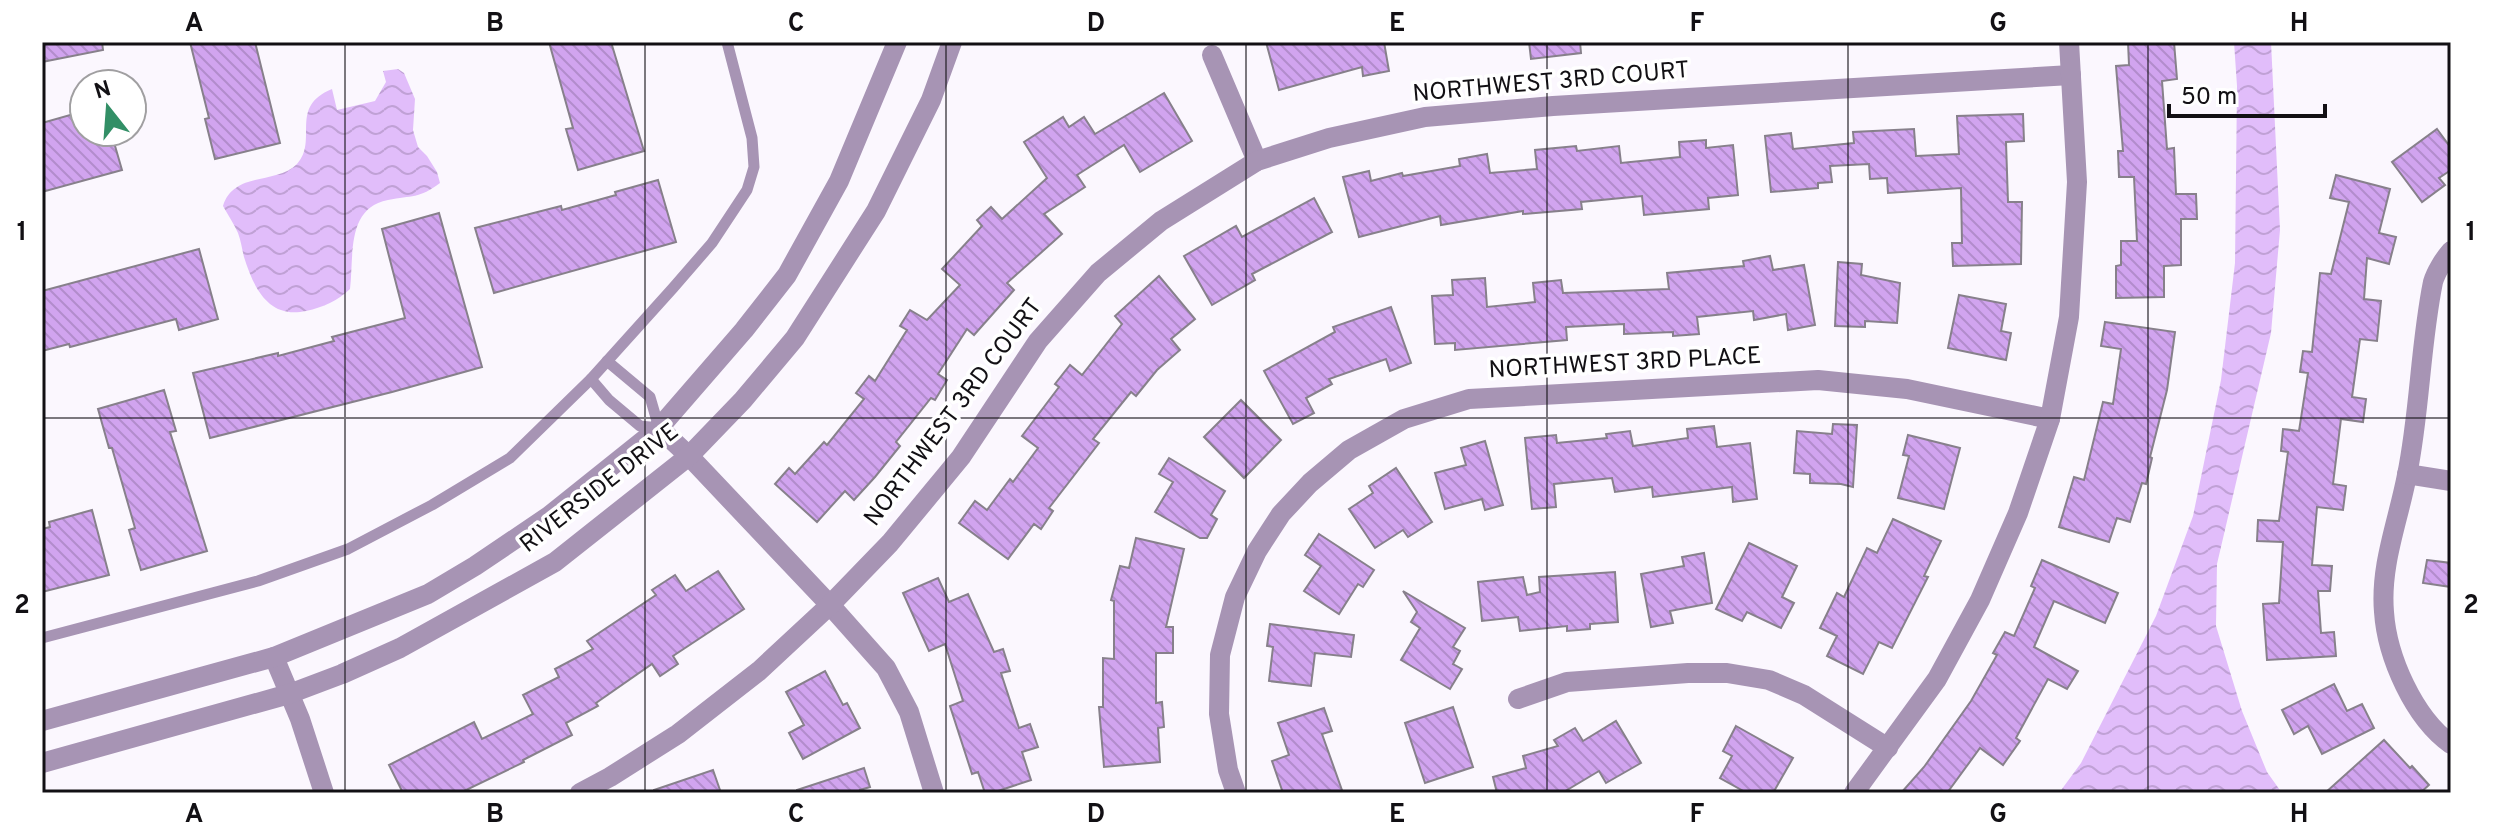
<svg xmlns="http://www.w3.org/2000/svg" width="2493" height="835" font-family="Overpass,sans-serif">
<defs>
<pattern id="water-waves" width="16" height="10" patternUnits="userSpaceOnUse" patternTransform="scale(2)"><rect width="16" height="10" fill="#e1bdfa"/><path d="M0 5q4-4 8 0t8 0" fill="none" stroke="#c0a1d5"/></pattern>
<pattern id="building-back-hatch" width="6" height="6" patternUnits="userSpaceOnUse" patternTransform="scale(2)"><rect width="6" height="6" fill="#d1a4ef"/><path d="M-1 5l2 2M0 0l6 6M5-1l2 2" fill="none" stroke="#b28ccc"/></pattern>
</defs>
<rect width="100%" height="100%" fill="#fbf7fe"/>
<g fill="url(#water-waves)">
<polygon points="2234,42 2271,42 2280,230 2271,333 2217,564 2216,626 2242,711 2267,772 2282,793 2059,793 2081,763 2156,616 2193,516 2221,380 2235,263 2237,86"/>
<path d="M398,69L404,73L415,99L413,130L418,147L427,156L437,172L440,183C419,199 412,195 388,200C346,208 354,256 350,289C337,301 324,307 306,311C269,319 254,289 244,257C242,249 241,241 238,233C234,224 228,215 223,206C234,171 276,185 297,164C319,140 288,107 332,89L337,110L375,101L386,82L383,71Z"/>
</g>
<g fill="url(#building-back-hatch)" stroke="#87808b" stroke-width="2">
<polygon points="42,42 102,42 103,50 42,62"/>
<polygon points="190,42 255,42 280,143 215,159 205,119 209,118"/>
<polygon points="549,42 611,42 644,151 578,170 566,129 573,128"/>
<polygon points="1266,42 1384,42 1389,71 1363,76 1362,67 1279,90"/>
<polygon points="1529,42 1580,42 1581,53 1531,59"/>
<polygon points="2128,42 2174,42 2177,79 2162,81 2167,149 2174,148 2176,194 2196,194 2197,219 2181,219 2181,265 2164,266 2164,297 2116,298 2116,266 2121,265 2121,241 2137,241 2134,177 2119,177 2118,151 2123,151 2116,66 2129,65"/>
<polygon points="1164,93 1192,141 1140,172 1124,145 1077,175 1085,187 1044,214 1062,234 1007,283 1014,290 974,335 967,329 938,374 947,380 935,400 931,398 896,442 900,446 875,477 854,500 845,491 817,522 775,484 789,468 795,474 824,442 827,445 864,399 856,393 869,376 875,381 907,330 900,326 910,310 927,320 960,285 942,269 982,226 977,220 991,207 1002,219 1047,178 1024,142 1063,117 1069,127 1084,117 1095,134"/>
<polygon points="84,111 84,132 111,132 122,170 42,192 42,123"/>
<polygon points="2023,114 2024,141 2006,142 2008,202 2022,202 2021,264 1953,266 1952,243 1962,243 1961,188 1888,193 1887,178 1870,179 1869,164 1830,166 1832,182 1818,183 1818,188 1771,192 1765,136 1791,133 1793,149 1854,143 1853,132 1914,129 1916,156 1959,154 1957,116"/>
<polygon points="2437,129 2451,148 2451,170 2439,178 2445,185 2422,202 2392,162"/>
<polygon points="1706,140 1706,148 1733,145 1738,195 1708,198 1709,209 1644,215 1642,196 1581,202 1582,209 1523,214 1523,211 1441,225 1440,216 1359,237 1343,177 1369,171 1371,181 1402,173 1403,176 1460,166 1459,159 1487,154 1490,173 1537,169 1535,150 1576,146 1577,151 1619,146 1621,163 1680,157 1679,142"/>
<polygon points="2336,175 2390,189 2379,233 2396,237 2389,264 2367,258 2364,299 2381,301 2377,341 2360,339 2352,397 2366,399 2363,422 2341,419 2333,484 2346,486 2343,510 2317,507 2312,565 2332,566 2330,591 2318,591 2321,633 2334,632 2336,656 2267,660 2263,604 2279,603 2283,542 2257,541 2258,520 2279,521 2288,452 2281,451 2283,429 2299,431 2308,373 2300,372 2303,351 2312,352 2320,273 2331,274 2349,202 2330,198"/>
<polygon points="658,180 676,242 494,293 475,228 561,206 562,210 616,195 615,192"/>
<polygon points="1314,198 1332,232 1252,274 1255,280 1212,305 1184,256 1236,226 1242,237"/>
<polygon points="439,213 482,367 392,392 210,438 193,373 278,353 278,356 334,341 332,337 405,318 382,229"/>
<polygon points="199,249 218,319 179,330 176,319 70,347 69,344 42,351 42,291"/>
<polygon points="1770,256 1773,270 1804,265 1815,325 1788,330 1786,314 1754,320 1753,311 1697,317 1699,334 1673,336 1673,332 1624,334 1624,324 1566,327 1567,340 1455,350 1455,343 1435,344 1432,296 1453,295 1452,280 1485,278 1487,307 1535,302 1533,283 1561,280 1563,293 1669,289 1667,273 1744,266 1743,261"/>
<polygon points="1838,262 1862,264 1861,275 1900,283 1897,323 1865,321 1865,327 1835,326"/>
<polygon points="1159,276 1195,319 1171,339 1180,350 1157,370 1136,396 1131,392 1093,439 1099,443 1049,508 1053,511 1041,529 1034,524 1008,559 959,523 975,501 987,510 1010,479 1013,482 1038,448 1022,436 1059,387 1055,384 1070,365 1082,375 1122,324 1115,316"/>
<polygon points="1959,295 2006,304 2001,331 2011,333 2006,360 1948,348"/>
<polygon points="1391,307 1411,363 1390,371 1386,359 1329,379 1332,384 1306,398 1314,413 1293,424 1264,371 1335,332 1333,327"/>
<polygon points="2105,322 2175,332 2167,390 2150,457 2152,458 2146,484 2142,483 2130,522 2117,518 2109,542 2059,527 2074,477 2084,480 2103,402 2113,404 2121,349 2101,346"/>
<polygon points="164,390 176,431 170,432 207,551 141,570 129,530 135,528 112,448 109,448 98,409"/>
<polygon points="1241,400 1281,440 1244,478 1204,437"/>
<polygon points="1833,424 1857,425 1853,487 1841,484 1810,483 1810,474 1794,473 1797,431 1832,434"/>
<polygon points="1714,426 1717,447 1750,443 1757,499 1733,502 1732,487 1653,497 1652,487 1615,492 1612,478 1554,484 1556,507 1532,509 1525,438 1556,435 1557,443 1607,438 1606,434 1630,431 1633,446 1688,438 1687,429"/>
<polygon points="1908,435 1960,448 1944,509 1898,498 1909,456 1903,455"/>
<polygon points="1485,441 1503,505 1485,510 1482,499 1445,509 1435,473 1466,465 1461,448"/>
<polygon points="1169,458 1225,491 1211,515 1217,519 1207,538 1200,538 1155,512 1173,482 1159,474"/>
<polygon points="1396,468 1432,522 1408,537 1403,530 1375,548 1349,509 1373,493 1369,486"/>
<polygon points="92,510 109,575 42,592 42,529 50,527 49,522"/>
<polygon points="1893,519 1941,541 1924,576 1928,577 1892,648 1879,642 1863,674 1827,656 1837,636 1820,628 1837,593 1844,597 1867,548 1877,553"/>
<polygon points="1319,534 1374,570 1363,587 1358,584 1339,614 1304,591 1321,566 1305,555"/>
<polygon points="1136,538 1184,549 1166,627 1173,627 1173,653 1156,653 1156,703 1162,702 1164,727 1158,728 1160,762 1104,767 1099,707 1103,707 1103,658 1114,659 1114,601 1111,600 1120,566 1129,568"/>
<polygon points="1749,543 1797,566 1782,597 1794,603 1781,628 1747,612 1742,621 1716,609"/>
<polygon points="1704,553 1712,603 1670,611 1673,623 1651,627 1641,574 1684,566 1682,557"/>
<polygon points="2042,560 2118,593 2105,623 2054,601 2034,647 2078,671 2067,689 2048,679 2016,738 2020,741 2003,765 1980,748 1947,793 1901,793 1924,767 1971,701 1997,655 1993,653 2005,632 2014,636 2035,588 2031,586"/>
<polygon points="2427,560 2451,563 2451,587 2423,583"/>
<polygon points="718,571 744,609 673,656 678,664 660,676 652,664 596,703 598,706 566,723 572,735 523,760 524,762 460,793 403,793 389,765 474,722 482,739 533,714 523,695 559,677 555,669 593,649 587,641 656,595 652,590 675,575 686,591"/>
<polygon points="1615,572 1618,622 1590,624 1590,629 1567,631 1567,626 1520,631 1518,617 1482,621 1478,582 1523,577 1527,595 1540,592 1539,577"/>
<polygon points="938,578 949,602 968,594 994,652 1003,649 1010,671 1001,673 1019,728 1030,724 1038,747 1022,752 1031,780 992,793 985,793 978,772 972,774 950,706 963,701 945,644 929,651 903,593"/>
<polygon points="1403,591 1465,628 1453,647 1460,651 1453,664 1462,669 1450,689 1401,660 1420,628 1411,622 1417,612"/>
<polygon points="1270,624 1354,635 1351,657 1315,653 1311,686 1269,681 1273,647 1267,646"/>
<polygon points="825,671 843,705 847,703 860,728 803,759 789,733 804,725 786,692"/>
<polygon points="2334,684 2347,711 2362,704 2374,728 2322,754 2308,726 2294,734 2282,710"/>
<polygon points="1453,707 1473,767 1425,783 1405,723"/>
<polygon points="1324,708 1332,731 1322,734 1343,793 1283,793 1272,761 1289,755 1278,723"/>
<polygon points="1616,721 1641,763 1606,783 1599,771 1562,793 1497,793 1493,777 1526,768 1523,756 1558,746 1554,740 1575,728 1583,741"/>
<polygon points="1736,726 1793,758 1773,793 1747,793 1720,778 1732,756 1723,751"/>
<polygon points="2384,740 2410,768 2412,766 2429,785 2420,793 2325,793"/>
<polygon points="864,768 870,787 860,790 861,793 797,793 797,790"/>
<polygon points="713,770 721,793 654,793 654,790"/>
</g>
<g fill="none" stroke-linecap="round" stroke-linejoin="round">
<g stroke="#a794b4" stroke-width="11">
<polyline points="591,379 609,400 640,426 659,428 650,397 607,361"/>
<polyline points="42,638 258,581 348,549 432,505 510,458 591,379 673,288 712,243 747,190 754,167 752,138 727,42"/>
</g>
<g stroke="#a794b4" stroke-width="20">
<polyline points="1212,55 1257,161"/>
<path d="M2451,251C2444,259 2436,272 2433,282C2420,346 2420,412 2407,475C2398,522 2380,565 2384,612C2387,657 2414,718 2451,744"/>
<polyline points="659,428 689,456 830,605 886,668 909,712 934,793"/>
<polyline points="2407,474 2451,481"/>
<polyline points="274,657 300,719 324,793"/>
<polyline points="1518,699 1567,682 1688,673 1727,673 1769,680 1804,695 1888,748"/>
<polyline points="580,793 610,777 678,734 759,671 830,605 890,543 961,457 1038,341 1098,273 1161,221 1257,161 1329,138 1425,117 1553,106 2071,75"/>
<polyline points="1236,793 1228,770 1219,714 1220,655 1235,597 1257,551 1281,514 1310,483 1349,450 1404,419 1469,399 1818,380 1907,389 2050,419"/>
<polyline points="1854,793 1937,679 1980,600 2018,513 2050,419 2069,317 2077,182 2069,42"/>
</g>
<g stroke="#a794b4" stroke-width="20">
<polyline points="42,721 274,657 428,594 475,566 549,516 659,428 744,330 787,275 839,181 897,42"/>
<polyline points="42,763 289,694 342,674 400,648 555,562 689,456 743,400 795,338 876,211 931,100 952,42"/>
</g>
</g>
<path fill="none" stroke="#121014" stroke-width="2" stroke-opacity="0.55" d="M345,42V793M645,42V793M946,42V793M1246,42V793M1547,42V793M1848,42V793M2148,42V793M42,418H2451"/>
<g text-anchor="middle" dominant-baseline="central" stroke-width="7" stroke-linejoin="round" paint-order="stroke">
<g font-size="24" fill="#121014" stroke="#fff">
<text transform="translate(1551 83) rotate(-5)">NORTHWEST 3RD COURT</text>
<text transform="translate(1625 364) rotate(-3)">NORTHWEST 3RD PLACE</text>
<text transform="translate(954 413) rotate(-53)">NORTHWEST 3RD COURT</text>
<text transform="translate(600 489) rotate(-38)">RIVERSIDE DRIVE</text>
</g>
</g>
<rect width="2493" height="835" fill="none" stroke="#ffffff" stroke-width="88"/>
<g transform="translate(108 108) rotate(343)"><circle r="38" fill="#ffffff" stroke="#a09fa1" stroke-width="2"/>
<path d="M0-6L14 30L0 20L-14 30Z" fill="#328f66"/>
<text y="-12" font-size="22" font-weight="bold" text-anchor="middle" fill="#121014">N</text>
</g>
<path d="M2169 104v12h156v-12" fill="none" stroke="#121014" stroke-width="4"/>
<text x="2181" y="104" font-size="24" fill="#121014" stroke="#ffffff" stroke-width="6" paint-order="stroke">50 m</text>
<rect x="44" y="44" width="2405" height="747" fill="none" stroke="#121014" stroke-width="3"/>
<g font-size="26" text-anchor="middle" font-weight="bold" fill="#121014">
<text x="194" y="31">A</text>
<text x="495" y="31">B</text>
<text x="796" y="31">C</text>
<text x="1096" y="31">D</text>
<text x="1397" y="31">E</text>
<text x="1697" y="31">F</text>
<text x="1998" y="31">G</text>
<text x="2299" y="31">H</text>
<text x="22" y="240">1</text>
<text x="2471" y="240">1</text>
<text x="22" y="613">2</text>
<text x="2471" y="613">2</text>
<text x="194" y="822">A</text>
<text x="495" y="822">B</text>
<text x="796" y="822">C</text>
<text x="1096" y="822">D</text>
<text x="1397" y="822">E</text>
<text x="1697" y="822">F</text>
<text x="1998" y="822">G</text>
<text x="2299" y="822">H</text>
</g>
</svg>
